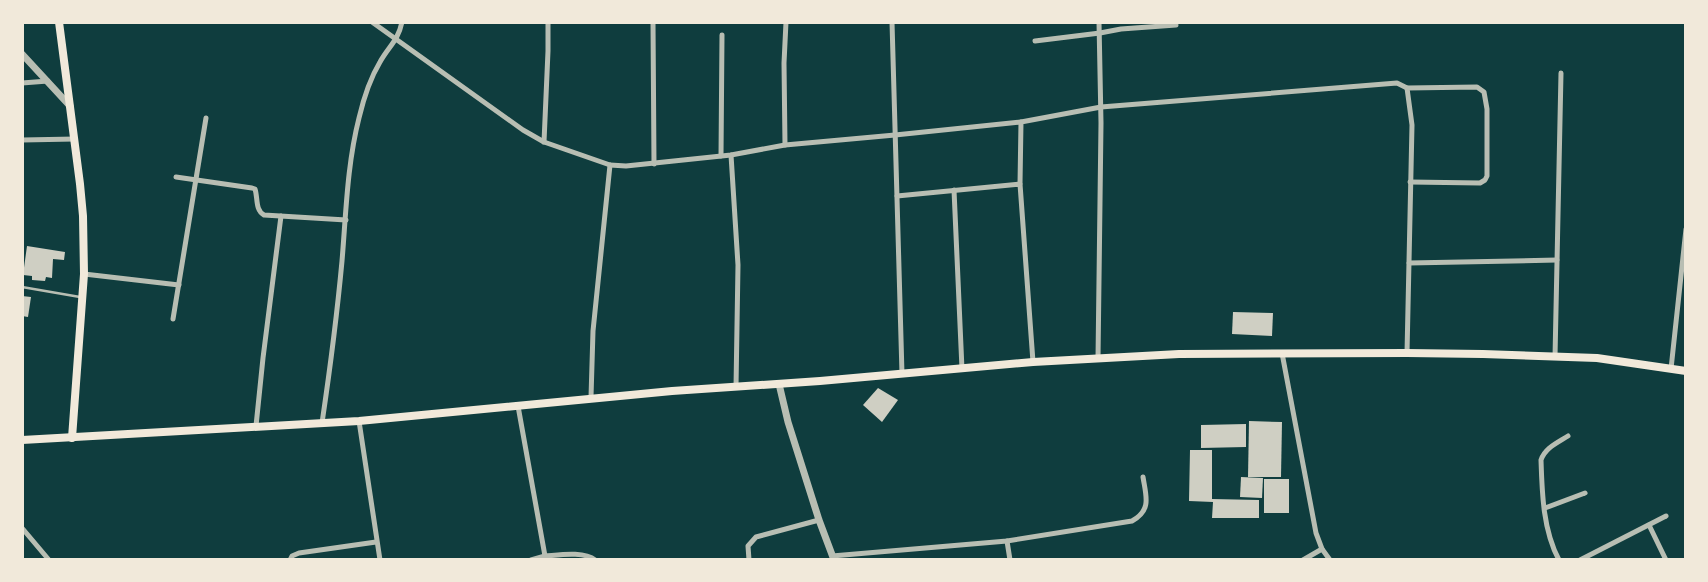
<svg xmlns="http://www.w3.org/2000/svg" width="1708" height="582" font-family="Montserrat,sans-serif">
<rect width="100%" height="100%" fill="#0f3d3e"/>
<g fill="#cfcfc3">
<polygon points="27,246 65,252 64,260 53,259 52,278 46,277 45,281 32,280 32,276 23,275"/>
<polygon points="22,296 31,297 28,317 22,316"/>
<polygon points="1233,312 1273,313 1272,336 1232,334"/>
<polygon points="878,388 898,400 882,422 863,405"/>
<polygon points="1249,421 1282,422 1281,477 1248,477"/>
<polygon points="1246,424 1246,447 1201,448 1201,425"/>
<polygon points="1190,450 1212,450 1212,499 1259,500 1259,518 1212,518 1213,502 1189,501"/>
<polygon points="1241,477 1263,478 1262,498 1240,497"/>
<rect x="1264" y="479" width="25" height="34"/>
</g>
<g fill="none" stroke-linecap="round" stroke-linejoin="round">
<polyline stroke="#b8beb3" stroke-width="2.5" points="22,287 80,297"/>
<g stroke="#b8beb3" stroke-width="5">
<polyline points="372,22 523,130 544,142 610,165 626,166 731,155 785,145 895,135 1021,122"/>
<polyline points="653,22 654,164"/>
<polyline points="892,22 902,374"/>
<polyline points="1035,41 1100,33 1121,29 1176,25"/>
<polyline points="22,83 48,81"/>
<polyline points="1407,88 1412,125 1407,353"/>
<polyline points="22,140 75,139"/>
<polyline points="544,142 548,51 548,22"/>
<polyline points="785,145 784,63 786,22"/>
<polyline points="731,155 738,265 736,387"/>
<polyline points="721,156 722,35"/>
<path d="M176,177L252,188L255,189C258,198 255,210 264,215L346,220"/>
<polyline points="1020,184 1021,122 1101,107 1397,83 1407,88 1477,87 1484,92 1487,109 1487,176 1485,180 1480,183 1410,182"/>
<polyline points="954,190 962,369"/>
<polyline points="897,196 1020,184 1033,362"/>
<polyline points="1409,263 1557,260"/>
<polyline points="84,274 179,285"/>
<polyline points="173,319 206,118"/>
<polyline points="1282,353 1316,533 1322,549 1330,560"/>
<polyline points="1555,357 1561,73"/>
<polyline points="1098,359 1101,123 1099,22"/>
<polyline points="1671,369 1686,229"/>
<polyline points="591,397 593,331 610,165"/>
<path d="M518,406L545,556C559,555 584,551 595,560"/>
<polyline points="359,421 380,560"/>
<path d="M322,423C330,369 337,315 342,261C346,214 347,165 359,118C363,101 371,77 380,62C389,46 398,41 402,22"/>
<polyline points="256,426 263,358 281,216"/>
<polyline points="1545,508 1585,493"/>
<polyline points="1649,525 1666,560"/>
<polyline points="22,528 49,560"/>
<polyline points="1007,541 1010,560"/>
<path d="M832,556L1007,541L1132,521C1152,510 1146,496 1143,477"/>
<polyline points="290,560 292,556 299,553 376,542"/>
<polyline points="531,560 545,556"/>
<polyline points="749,560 748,546 756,537 819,520"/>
<polyline points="1303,560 1322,549"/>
<path d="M1559,560C1543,530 1542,493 1541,460C1545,448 1557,443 1568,436"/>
<polyline points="1580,560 1666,516"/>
</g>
<g stroke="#b8beb3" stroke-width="7">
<polyline points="22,54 70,106"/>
<polyline points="779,384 788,422 819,520 834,560"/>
</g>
<g stroke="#f1e9da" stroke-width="8">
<polyline points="59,22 80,184 83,216 84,274 72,438"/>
<polyline points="22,440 359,421 672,391 820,381 1033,362 1179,354 1407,353 1483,354 1597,358 1686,371"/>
</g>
</g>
<rect width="1708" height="582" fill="none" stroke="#f1e9da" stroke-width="48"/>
</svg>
